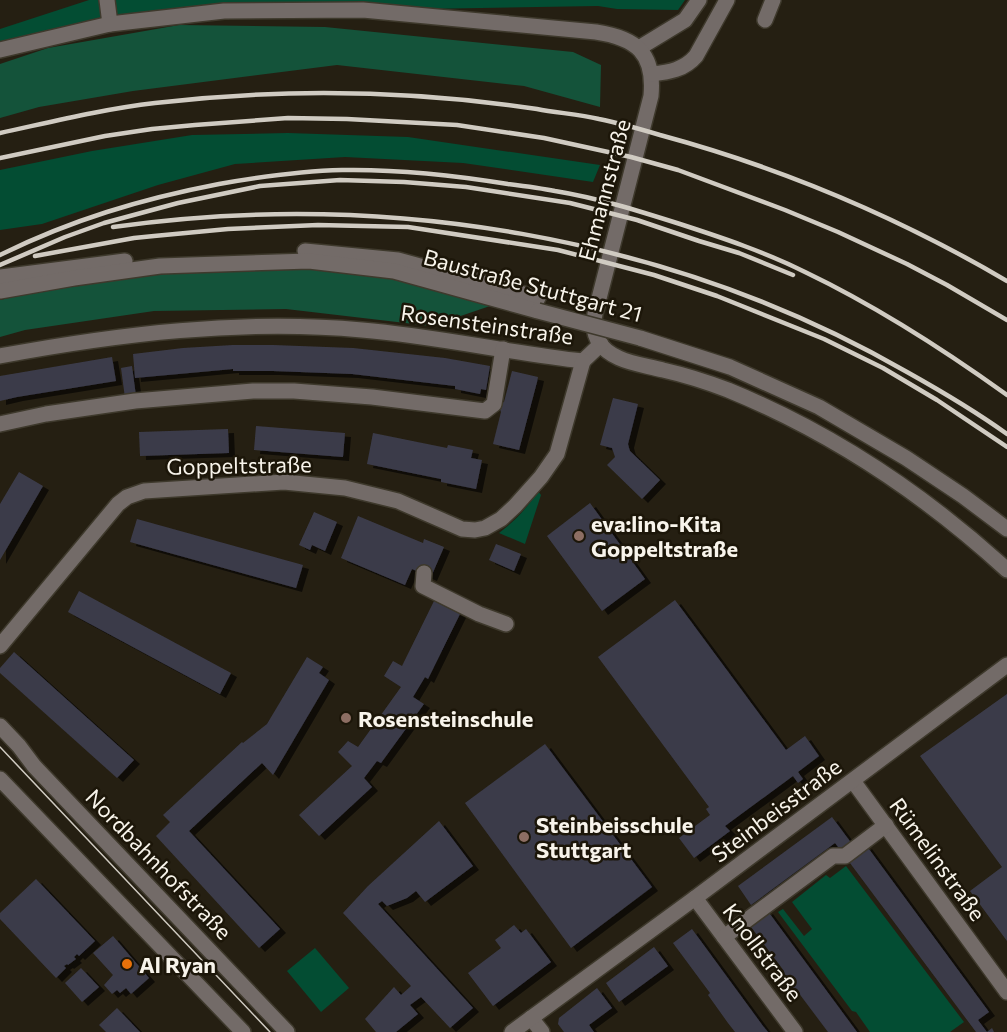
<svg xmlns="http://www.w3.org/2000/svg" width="1007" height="1032" font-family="Commissioner,sans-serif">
<defs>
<filter id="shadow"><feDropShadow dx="6" dy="4" stdDeviation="0" flood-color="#0009"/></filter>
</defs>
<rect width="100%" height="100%" fill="#251f12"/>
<g fill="#034d33">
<polygon points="89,0 685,0 678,10 617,9 598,6 363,10 224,11 0,50 0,29"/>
<polygon points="288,133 408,137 600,165 593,182 463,163 345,157 235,164 158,185 42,224 0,230 0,170 92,151 192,135"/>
<path d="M538,491L541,495L525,544L499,533C515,521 527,508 538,491Z"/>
<polygon points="846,866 964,1022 950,1032 870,1032 856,1012 852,1011 778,912 783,909 804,936 812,929 792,902 826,875 830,878"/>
<polygon points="315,948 349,988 321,1012 287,971"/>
</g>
<g fill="#14533a">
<polygon points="179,25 325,27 573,52 601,65 600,107 524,86 337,65 133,91 39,107 0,118 0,64 48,48"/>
<polygon points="309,267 407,280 493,305 431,326 286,309 154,311 25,330 0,337 0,300 53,288 160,273"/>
</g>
<g fill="#3b3b4a" filter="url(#shadow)">
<polygon points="233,345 273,345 353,348 445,358 490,366 486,390 481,389 480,394 455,389 455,386 352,374 273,371 233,371 233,369 135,378 133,354 183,348"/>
<polygon points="112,357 116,381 17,397 0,401 0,376"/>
<polygon points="132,366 136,396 125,398 121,368"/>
<polygon points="512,371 538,377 537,382 519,450 493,444 501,412 500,409 501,403 504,402"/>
<polygon points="613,398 638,404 628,444 629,448 630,451 660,480 642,499 607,465 615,457 612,448 600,445"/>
<polygon points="256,426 345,433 343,457 254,450"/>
<polygon points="228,429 229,453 140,456 139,432"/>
<polygon points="373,433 447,448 448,445 473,450 471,458 482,460 476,489 441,482 441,479 367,464"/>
<polygon points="19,472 43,486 0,560 0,504"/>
<polygon points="590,503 645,579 602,611 547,536"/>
<polygon points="314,512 337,522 325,551 312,545 310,550 299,545"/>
<polygon points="358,516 423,543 424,539 444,547 431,577 412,569 405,585 341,558"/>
<polygon points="137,519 303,565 296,588 130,542"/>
<polygon points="496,544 521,554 514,571 489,560"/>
<polygon points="79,591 231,673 220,694 68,612"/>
<polygon points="675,600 786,750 805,736 819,756 798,772 803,779 798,783 793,776 725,826 730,831 694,858 679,838 710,815 706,809 709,807 598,657"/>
<polygon points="434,601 460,614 428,679 425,677 413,697 424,704 381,763 377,761 364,778 372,787 319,836 299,815 352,766 338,752 348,741 358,747 401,687 384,676 393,661 402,666"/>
<polygon points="14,652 134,760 117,778 0,673 0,668"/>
<polygon points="307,657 323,667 319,673 329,680 273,775 262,763 189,831 280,929 259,948 156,836 170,822 163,815 242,742 243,743 267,724"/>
<polygon points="1007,694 1007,941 970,891 1002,867 920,756"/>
<polygon points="545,744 652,887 571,948 465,803"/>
<polygon points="832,817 852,844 842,852 835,843 751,905 738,886"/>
<polygon points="439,821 473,866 425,902 416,891 407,898 387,906 382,901 378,904 473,1008 450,1028 421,997 410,1005 418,1014 396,1032 376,1032 365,1019 394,987 401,995 411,986 343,913 368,886"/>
<polygon points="866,845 989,1012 978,1020 987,1032 992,1028 994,1032 976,1032 847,859"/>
<polygon points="36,879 95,941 79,956 77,954 74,957 76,959 68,965 67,964 64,966 66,968 56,978 0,919 0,913"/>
<polygon points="767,910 857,1032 828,1032 798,992 793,990 793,984 789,979 784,977 784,971 748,923"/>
<polygon points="514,925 521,933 526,929 551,962 493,1006 468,973 501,948 495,940"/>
<polygon points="692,929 763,1026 768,1032 735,1032 728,1023 708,995 710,993 673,943"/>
<polygon points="113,936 149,978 131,994 126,988 120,993 117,990 112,994 104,985 113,975 93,953"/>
<polygon points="654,947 668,966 619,1002 606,983"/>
<polygon points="81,968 99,987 82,1002 65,983"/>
<polygon points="597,988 612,1008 589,1025 594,1032 564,1032 558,1024 559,1018"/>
<polygon points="117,1008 140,1032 106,1032 99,1025"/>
</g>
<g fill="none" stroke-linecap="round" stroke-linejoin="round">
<g stroke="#3e392c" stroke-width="18">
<g id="minor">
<polyline points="107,0 110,24"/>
<polyline points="765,20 773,0"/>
<polyline points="639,48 685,20 699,0"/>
<path d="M0,50L110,24L224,11L363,10L596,32C636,38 655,53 651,96L595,314C591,335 599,349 619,358C632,364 648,366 663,370C685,375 707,382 728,390C833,433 924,494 1007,570"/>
<path d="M652,74C669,72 684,70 696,56L727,0"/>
<polyline points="305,251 398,260 538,298"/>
<polyline points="0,277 125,261"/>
<polyline points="0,291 74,278 160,266 309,261 394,271 538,311"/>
<polyline points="640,338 730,367 819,407 906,458 963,496 1007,529"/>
<path d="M0,356C118,334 241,319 362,330C436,336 509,353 583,361L601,344"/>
<polyline points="0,424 46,414 135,401 253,391 294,391 372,397 485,411 494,404 503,349"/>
<polyline points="424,573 423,586 479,614 506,624"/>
<polyline points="0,646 118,504 127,497 144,491 284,482 345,488 398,501 462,529 475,530 485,528 501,519 515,506 541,477 557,454 583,361"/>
<polyline points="0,726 19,746 34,766 287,1032"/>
<polyline points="0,779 243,1032"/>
<polyline points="853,781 1007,992"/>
<polyline points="695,898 795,1032"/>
<polyline points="724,937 833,856 845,856 886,825"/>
<polyline points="531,1018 542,1032"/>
<polyline points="512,1032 695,898 1007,665"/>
</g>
</g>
<use href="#minor" stroke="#736b68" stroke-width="15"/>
<polyline stroke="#d0cbc2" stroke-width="1.5" points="0,747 270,1032"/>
<g stroke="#d0cbc2" stroke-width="4.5">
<path d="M0,133C51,122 103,109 155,103C282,88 410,90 537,109C557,113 578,114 599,119C619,123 640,129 660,135C782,168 898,217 1007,281"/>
<polyline points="0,158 105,136 152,129 195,125 288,118 347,119 457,125 544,138 631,157 678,170 785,210 838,232 907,264 947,285 1007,320"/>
<path d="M113,227C383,189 669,235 907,372C941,391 975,411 1007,434"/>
<path d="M0,255C71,220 141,199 219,184C259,177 301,171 342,170C397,169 453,175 508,184C524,186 540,188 555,191C598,198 639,211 680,224C723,238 765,252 805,272C876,306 943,349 1007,395"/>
<polyline points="35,256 134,238 154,236 228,229 318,225 408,227 558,250 654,275 717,296 824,339 883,368 937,400 1007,447"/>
<polyline points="0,265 65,237 104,223 178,203 260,186 340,180 404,182 466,187 570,203 637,220 699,241 739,253 793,275"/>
</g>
<g stroke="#3e392c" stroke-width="18" stroke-linecap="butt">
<polyline id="minor-bridge" points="538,311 640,338"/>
</g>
<use href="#minor-bridge" stroke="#736b68" stroke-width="15"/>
</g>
<g fill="#8d6e63" stroke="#1c1609" stroke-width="2">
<circle cx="579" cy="536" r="6"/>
<circle cx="346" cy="718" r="6"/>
<circle cx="524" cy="837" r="6"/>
</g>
<circle fill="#e8710a" stroke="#1c1609" stroke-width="2" cx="127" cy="964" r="6"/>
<g text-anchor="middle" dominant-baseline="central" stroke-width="5" stroke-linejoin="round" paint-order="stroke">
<g font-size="22" fill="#f8f4eb" stroke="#1c1609">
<text transform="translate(604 190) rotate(-75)">Ehmannstraße</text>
<text transform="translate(533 285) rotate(15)">Baustraße Stuttgart 21</text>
<text transform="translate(487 324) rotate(8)">Rosensteinstraße</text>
<text transform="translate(239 465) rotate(-1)">Goppeltstraße</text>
<text transform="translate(776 810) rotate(-37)">Steinbeisstraße</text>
<text transform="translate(938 859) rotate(54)">Rümelinstraße</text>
<text transform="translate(159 864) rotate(46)">Nordbahnhofstraße</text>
<text transform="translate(763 952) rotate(53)">Knollstraße</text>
</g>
<g font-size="22" font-weight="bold" fill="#f8f4eb" stroke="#1c1609" text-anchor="start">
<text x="591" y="523">eva:lino-Kita<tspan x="591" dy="25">Goppeltstraße</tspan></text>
<text x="358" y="718">Rosensteinschule</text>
<text x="536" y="824">Steinbeisschule<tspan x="536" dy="25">Stuttgart</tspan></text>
<text x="139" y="964">Al Ryan</text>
</g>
</g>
</svg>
